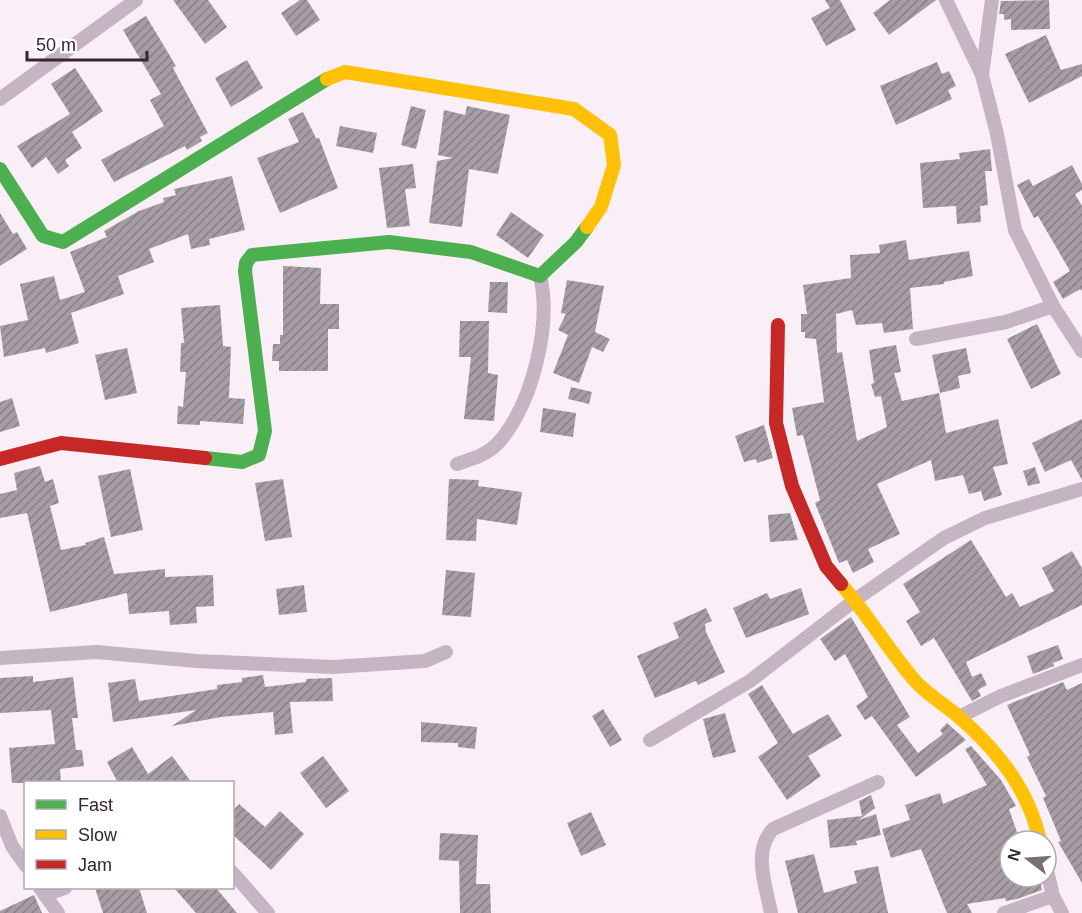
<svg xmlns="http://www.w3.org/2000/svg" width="1082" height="913" font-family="Arial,sans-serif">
<defs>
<pattern id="building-hatch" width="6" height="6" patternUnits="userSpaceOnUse" patternTransform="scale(1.5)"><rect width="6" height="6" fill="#a69da4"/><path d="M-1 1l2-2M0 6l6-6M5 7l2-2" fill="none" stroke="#888086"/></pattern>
</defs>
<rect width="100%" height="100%" fill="#faeff7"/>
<g fill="url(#building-hatch)">
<polygon points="173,0 208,0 227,27 205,44"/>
<polygon points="300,0 307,0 320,20 296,36 281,13"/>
<polygon points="825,0 840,0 856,30 826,46 811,18 830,8"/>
<polygon points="890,0 936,0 889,35 873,13"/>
<polygon points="1049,0 1050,29 1011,30 1011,19 1004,20 1004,14 999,14 1001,1"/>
<polygon points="146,16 176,66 173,68 208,133 200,137 202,141 187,150 185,146 114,182 101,160 164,126 150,100 161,94 123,30"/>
<polygon points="1046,35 1061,70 1082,64 1082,76 1029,103 1005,54"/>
<polygon points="247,60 263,88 231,107 215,78"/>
<polygon points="937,62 942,74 949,71 956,86 948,90 952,99 896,125 880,86"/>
<polygon points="75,68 103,111 72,132 82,148 65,160 69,166 58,174 46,157 32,168 17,146 70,114 51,84"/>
<polygon points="411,106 426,110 416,149 401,145"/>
<polygon points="467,106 510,115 498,174 469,169 462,227 429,223 437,161 453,158 438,155 444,110 465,115"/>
<polygon points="303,112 316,138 319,138 338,188 280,213 257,158 299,142 288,119"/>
<polygon points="340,126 377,133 373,153 336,146"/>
<polygon points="990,149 992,171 985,171 988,205 980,206 981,222 957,224 956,206 923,208 920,163 960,159 959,153"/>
<polygon points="413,164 416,188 405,189 410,226 387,228 379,168"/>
<polygon points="1072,165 1082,184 1082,190 1075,194 1082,206 1082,291 1080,289 1063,299 1053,282 1070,271 1038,216 1034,218 1017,185 1029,179 1033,186"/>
<polygon points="232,176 245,230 209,239 210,245 191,249 188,234 149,249 154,262 118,276 124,294 71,313 79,343 46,353 45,348 4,357 0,326 28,320 20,284 54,276 60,300 85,292 70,252 107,237 104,231 139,211 164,202 163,198 176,195 174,189"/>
<polygon points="511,212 544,235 528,258 496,235"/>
<polygon points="0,213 13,234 17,232 27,249 0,266"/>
<polygon points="906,240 909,260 969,251 973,276 944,282 944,284 910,288 913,329 884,333 882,323 856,325 852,310 836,314 837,353 842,352 857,441 887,427 881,396 875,397 871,384 874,383 869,350 896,345 901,372 894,373 902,401 939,393 946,433 998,419 1008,464 993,467 1002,495 984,501 981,491 969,494 963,475 935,481 931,460 877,484 900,534 868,549 874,562 853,573 847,560 839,563 815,503 820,500 803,435 797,436 792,408 824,402 816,339 805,338 805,332 801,332 801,314 807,314 803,285 851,278 850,255 880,253 879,245"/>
<polygon points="283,266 321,268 320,304 339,304 339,329 328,329 328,371 279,371 279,361 272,361 273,344 280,344 280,335 283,335"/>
<polygon points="567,280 604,286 595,332 610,339 603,352 592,347 579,383 553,373 568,335 558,330 566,314 561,313"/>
<polygon points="490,282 508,282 507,313 488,312"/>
<polygon points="220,305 223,346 231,347 229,398 245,399 243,424 200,421 200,425 177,424 178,406 183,407 186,372 180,372 181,343 184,343 181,308"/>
<polygon points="460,321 489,321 488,373 498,375 494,421 464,419 471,357 459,357"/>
<polygon points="1037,324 1061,374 1031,389 1007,339"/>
<polygon points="127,348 137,393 105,400 95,355"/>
<polygon points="966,348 971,373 958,376 960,388 940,393 932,355"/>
<polygon points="571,387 592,392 589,404 568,399"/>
<polygon points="12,398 20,426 0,432 0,402"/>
<polygon points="543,408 576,413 573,437 540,432"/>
<polygon points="1082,419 1082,480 1071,460 1045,472 1032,443"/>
<polygon points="764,425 773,458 757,463 756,459 744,462 735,436"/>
<polygon points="40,466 45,482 53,479 59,503 50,506 61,550 86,545 85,543 104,537 114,574 165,569 165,577 213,575 214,606 196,607 197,623 170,625 169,611 129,614 127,593 50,612 27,513 0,518 0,494 17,490 14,473"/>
<polygon points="1035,467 1040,483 1028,486 1023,471"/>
<polygon points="130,469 143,530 111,537 98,476"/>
<polygon points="283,479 292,537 265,541 255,483"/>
<polygon points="449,479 479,480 478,486 522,492 517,525 477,519 476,541 446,540"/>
<polygon points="790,513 798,540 770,542 768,515"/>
<polygon points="971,540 1006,597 1012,593 1020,607 1054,591 1042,568 1072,551 1082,568 1082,605 966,662 972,677 981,673 987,685 978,690 981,696 972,701 934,638 921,646 906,621 920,612 903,584"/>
<polygon points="446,570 475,573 471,617 442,615"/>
<polygon points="304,585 307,612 279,615 276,589"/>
<polygon points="801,588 809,614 746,638 733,608 767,593 770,599"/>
<polygon points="706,608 712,621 705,624 706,632 725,672 698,685 696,681 655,698 637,656 679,638 673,623"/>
<polygon points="851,617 910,717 897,725 918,753 943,734 940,730 947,723 966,740 916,777 872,716 865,720 856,706 868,697 845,654 835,661 820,639"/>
<polygon points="1058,645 1063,659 1053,663 1054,666 1033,674 1027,656"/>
<polygon points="263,675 265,687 306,682 306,679 332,678 333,701 290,702 293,733 275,735 273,712 221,717 172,726 196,710 113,722 108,683 135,679 139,701 217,689 217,685 242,682 242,678"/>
<polygon points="33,676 33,682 73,677 78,718 72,718 76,750 82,750 84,766 60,769 61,783 12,783 9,748 55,744 51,710 0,713 0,678"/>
<polygon points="1063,682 1067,690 1082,683 1082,883 1058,842 1061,841 1043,798 1046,796 1027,757 1030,755 1007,705"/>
<polygon points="762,685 793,734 828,714 842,736 808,756 821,776 787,800 758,757 778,743 748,694"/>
<polygon points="603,709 622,740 610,747 592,716"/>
<polygon points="725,713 736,752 713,758 703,719"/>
<polygon points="421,722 477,727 475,749 458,747 458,743 421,742"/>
<polygon points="971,746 1001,780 1016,806 1009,809 1020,841 1010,841 1010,877 1039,877 1042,890 1017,899 1006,901 1005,898 967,904 972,913 947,913 921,849 891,858 882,829 910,820 905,805 940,793 943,804 987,785 965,749"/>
<polygon points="132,747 148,774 172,756 192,783 118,783 107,762"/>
<polygon points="323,756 349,791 326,808 300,773"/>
<polygon points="871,795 875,808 859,820 876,814 881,835 856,841 857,845 830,848 827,820 862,816 859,801"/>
<polygon points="239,804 265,827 280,811 304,834 271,870 232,834 232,812"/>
<polygon points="591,812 606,845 581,856 567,823"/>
<polygon points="440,833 478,835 476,884 490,884 491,913 460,913 459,861 439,860"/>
<polygon points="814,854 824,893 857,883 854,871 878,866 888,913 798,913 785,861"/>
<polygon points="95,888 139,888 147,913 103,913"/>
<polygon points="174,888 216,888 237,913 196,913"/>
<polygon points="34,895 42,913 0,913 0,911"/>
</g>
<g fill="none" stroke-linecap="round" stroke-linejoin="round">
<g stroke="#c5b4c1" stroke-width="14">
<polyline points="946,0 982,75 997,134 1015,230 1053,306 1082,351"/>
<polyline points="982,75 992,0"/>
<polyline points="0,99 136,0"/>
<polyline points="916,339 1006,322 1053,306"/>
<path d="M457,464C471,459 487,455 498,443C532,405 552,325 540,276"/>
<polyline points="0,658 97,652 196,661 333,667 425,661 446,652"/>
<polyline points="959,717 1001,696 1082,665"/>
<polyline points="650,740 750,681 855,600 944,538 985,518 1082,489"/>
<polyline points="0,816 12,846 26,866"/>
<polyline points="1046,866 1053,896 1062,913"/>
<polyline points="232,872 268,913"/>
<polyline points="40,888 58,913"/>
<polyline points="45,895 65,888"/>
<path d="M771,913C766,886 752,851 773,829L878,782"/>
<polyline points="1004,913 1053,896"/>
</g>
<g stroke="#4caf50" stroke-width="14">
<polyline points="0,169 43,236 63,242 327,79"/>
<polyline points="205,458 242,462 259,455 265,431 245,271 246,263 252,255 389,242 471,252 540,276 576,242 587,227"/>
</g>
<g stroke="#ffc107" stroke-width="14">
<polyline points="327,79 345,72 574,109 610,135 614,165 601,207 587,227"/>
<path d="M841,584C868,615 889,651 916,682C928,695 945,705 959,717C998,751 1029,790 1040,841"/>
</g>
<g stroke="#c62828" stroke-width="14">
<polyline points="778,325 776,423 792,486 826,566 841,584"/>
<polyline points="0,459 61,443 205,458"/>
</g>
</g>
<rect x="24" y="781" width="210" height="108" fill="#ffffff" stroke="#ada9ac" stroke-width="1.5"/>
<rect x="36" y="800" width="30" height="9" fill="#4caf50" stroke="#ada9ac" stroke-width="1.5"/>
<text x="78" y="811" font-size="18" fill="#32282f">Fast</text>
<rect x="36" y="830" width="30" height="9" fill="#ffc107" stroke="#ada9ac" stroke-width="1.5"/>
<text x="78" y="841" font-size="18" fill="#32282f">Slow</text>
<rect x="36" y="860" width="30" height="9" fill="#c62828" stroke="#ada9ac" stroke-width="1.5"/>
<text x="78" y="871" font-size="18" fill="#32282f">Jam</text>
<g transform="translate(1028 859) rotate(287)"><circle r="28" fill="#ffffff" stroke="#ada9ac" stroke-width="1.5"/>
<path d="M0-4.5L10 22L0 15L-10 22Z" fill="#786e75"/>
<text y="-9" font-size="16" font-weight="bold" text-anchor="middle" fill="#32282f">N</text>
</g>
<path d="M27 51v9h120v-9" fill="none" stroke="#32282f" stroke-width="3"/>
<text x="36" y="51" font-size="18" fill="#32282f" stroke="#ffffff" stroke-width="4.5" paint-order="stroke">50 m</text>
</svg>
